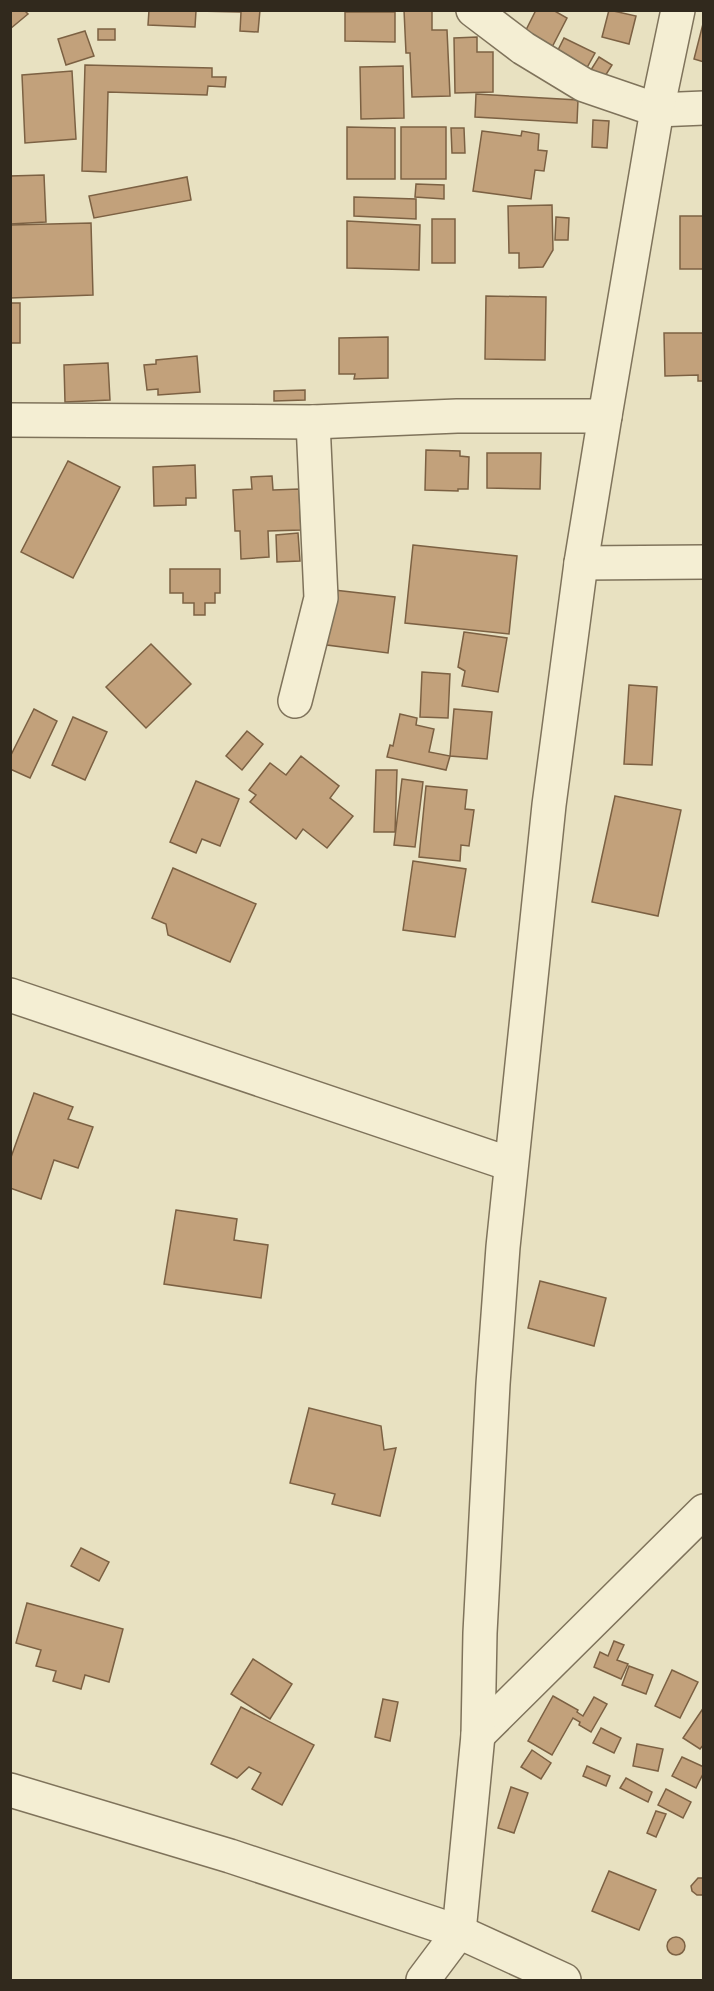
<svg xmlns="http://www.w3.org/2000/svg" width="714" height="1991" font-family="'Libre Baskerville',serif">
<rect width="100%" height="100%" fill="#e8e1c1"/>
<g fill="#c2a17b" stroke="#7c6143" stroke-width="1.5">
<polygon points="10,10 24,10 28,14 10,29"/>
<polygon points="149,10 260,10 258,32 240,31 241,12 196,11 195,27 148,25"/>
<polygon points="404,10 432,10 432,30 447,30 450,96 412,97 410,53 406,53"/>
<polygon points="536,10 553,10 567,18 549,53 522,38"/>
<polygon points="609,10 636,16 629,44 602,37"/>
<polygon points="345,12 395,12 395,42 345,41"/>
<polygon points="704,20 704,62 694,59"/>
<rect x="98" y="29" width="17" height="11"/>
<polygon points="85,31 94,56 66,65 58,39"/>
<polygon points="477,37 477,52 493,52 493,92 455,93 454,38"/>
<polygon points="564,38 595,53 584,73 554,58"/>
<polygon points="599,57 612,65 602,81 589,73"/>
<polygon points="85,65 212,68 212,77 226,77 225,87 208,86 207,95 108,92 106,172 82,171"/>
<polygon points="403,66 404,118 361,119 360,67"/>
<polygon points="72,71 76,139 25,143 22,75"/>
<polygon points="476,94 578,100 577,123 475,117"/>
<polygon points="593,120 609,121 607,148 592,147"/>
<polygon points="347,127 395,128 395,179 347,179"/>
<rect x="401" y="127" width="45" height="52"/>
<polygon points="451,128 464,128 465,153 452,153"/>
<polygon points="482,131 521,136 522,131 539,134 538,150 547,151 544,171 535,170 531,199 473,191"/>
<polygon points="44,175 46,222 10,224 10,176"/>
<polygon points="187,177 191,200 94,218 89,196"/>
<polygon points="416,184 444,185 444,199 415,197"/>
<polygon points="354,197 416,199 416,219 354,216"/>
<polygon points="552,205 553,250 543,267 519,268 519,253 509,253 508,206"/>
<rect x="680" y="216" width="24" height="53"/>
<polygon points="556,217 569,218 568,240 555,240"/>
<rect x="432" y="219" width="23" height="44"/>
<polygon points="347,221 420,225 419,270 347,268"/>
<polygon points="91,223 93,295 10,298 10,225"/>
<polygon points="486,296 546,297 545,360 485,359"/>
<rect x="10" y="303" width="10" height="40"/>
<polygon points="664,333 704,333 704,381 698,381 698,375 665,376"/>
<polygon points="388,337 388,378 354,379 355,374 339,374 339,338"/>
<polygon points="197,356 200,392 158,395 158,389 147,390 144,365 156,364 156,360"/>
<polygon points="108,363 110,400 65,402 64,365"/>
<polygon points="305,390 305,400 274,401 274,391"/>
<polygon points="426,450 460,451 460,456 469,457 468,489 458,489 458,491 425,490"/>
<polygon points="487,453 541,453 540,489 487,488"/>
<polygon points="68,461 120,487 73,578 21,552"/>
<polygon points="195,465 196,498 186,498 186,505 154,506 153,467"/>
<polygon points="272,476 273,490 299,489 301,530 268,531 269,557 241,559 240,531 235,531 233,490 252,489 251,477"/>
<polygon points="298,533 300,561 277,562 276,535"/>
<polygon points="413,545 517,556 509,634 405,623"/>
<polygon points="170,569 220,569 220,593 215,593 215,603 205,603 205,615 194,615 194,603 183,603 183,593 170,593"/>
<polygon points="334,590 395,597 388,653 327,645"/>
<polygon points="464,632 507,638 498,692 462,686 465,671 458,667"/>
<polygon points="151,644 191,684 146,728 106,687"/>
<polygon points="422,672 450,674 448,718 420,717"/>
<polygon points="629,685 657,687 652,765 624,764"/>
<polygon points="34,709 57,721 30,778 10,769 10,757"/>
<polygon points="454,709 492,712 487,759 450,756"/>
<polygon points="400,714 417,718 416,725 434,729 429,752 450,756 446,770 387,757 390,745 393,746"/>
<polygon points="73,717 107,732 85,780 52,765"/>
<polygon points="247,731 263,744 242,770 226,756"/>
<polygon points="301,756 339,786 330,798 353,816 327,848 303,829 296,839 250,802 256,795 249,790 270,763 286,775"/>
<polygon points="376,770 397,770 395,832 374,832"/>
<polygon points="402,779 423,782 415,847 394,845"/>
<polygon points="196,781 239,799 220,846 202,839 196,853 170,842"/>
<polygon points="426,786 467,790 465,809 474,810 469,846 461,845 460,861 419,857"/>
<polygon points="615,796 681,810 658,916 592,902"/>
<polygon points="413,861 466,869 455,937 403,930"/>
<polygon points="173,868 256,904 230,962 168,935 166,924 152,918"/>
<polygon points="34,1093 73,1107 68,1119 93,1127 78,1168 54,1160 41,1199 10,1188 10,1160"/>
<polygon points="176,1210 237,1219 234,1240 268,1245 261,1298 164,1284"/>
<polygon points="540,1281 606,1298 594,1346 528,1328"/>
<polygon points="309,1408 381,1426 384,1450 396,1448 380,1516 332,1504 335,1494 290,1483"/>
<polygon points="81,1548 109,1562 99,1581 71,1566"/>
<polygon points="27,1603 123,1629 109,1682 85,1675 81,1689 53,1681 56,1671 36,1666 41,1650 16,1643"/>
<polygon points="614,1641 624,1645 617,1660 628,1664 621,1679 594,1667 600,1652 608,1656"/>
<polygon points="253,1659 292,1684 270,1719 231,1694"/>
<polygon points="629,1666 653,1675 646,1694 622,1685"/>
<polygon points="672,1670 698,1682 680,1718 655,1706"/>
<polygon points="553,1696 578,1710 577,1712 583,1716 594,1697 607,1704 591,1732 579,1725 580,1722 573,1718 552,1755 528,1741"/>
<polygon points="383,1699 398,1702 390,1741 375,1737"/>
<polygon points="241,1707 314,1745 282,1805 252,1789 261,1773 249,1767 237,1778 211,1764"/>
<polygon points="704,1707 704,1744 700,1749 683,1738"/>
<polygon points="601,1728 621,1738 614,1753 593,1743"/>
<polygon points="637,1744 663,1749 658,1771 633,1766"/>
<polygon points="532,1750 551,1763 541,1779 521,1767"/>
<polygon points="682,1757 704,1767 704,1772 696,1788 672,1776"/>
<polygon points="587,1766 610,1776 606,1786 583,1776"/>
<polygon points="626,1778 652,1792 648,1802 620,1788"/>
<polygon points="511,1787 528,1793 514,1833 498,1828"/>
<polygon points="666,1789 691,1802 683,1818 658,1805"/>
<polygon points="656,1811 666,1814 656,1837 647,1833"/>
<polygon points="609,1871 656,1890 639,1930 592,1911"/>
<polygon points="698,1878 704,1878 703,1895 697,1895 692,1891 691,1886"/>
<circle cx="676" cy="1946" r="9"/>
</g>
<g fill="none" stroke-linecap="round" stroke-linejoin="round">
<g stroke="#7f735b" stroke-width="36">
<g id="street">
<polyline points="473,10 523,48 584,85 657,110 704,108"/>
<polyline points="10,420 313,422 457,416 605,416"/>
<polyline points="581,563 704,562"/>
<polyline points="295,701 321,598 313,422"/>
<polyline points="10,995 510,1164"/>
<polyline points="478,1735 704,1511"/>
<polyline points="10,1790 230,1856 459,1932 564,1980"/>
<polyline points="423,1980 459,1932 478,1735 480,1633 493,1384 503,1247 549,805 581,563 605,416 657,110 678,10"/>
</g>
</g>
<use href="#street" stroke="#f4eed3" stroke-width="33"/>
</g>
<rect width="714" height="1991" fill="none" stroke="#31291d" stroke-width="24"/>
</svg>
